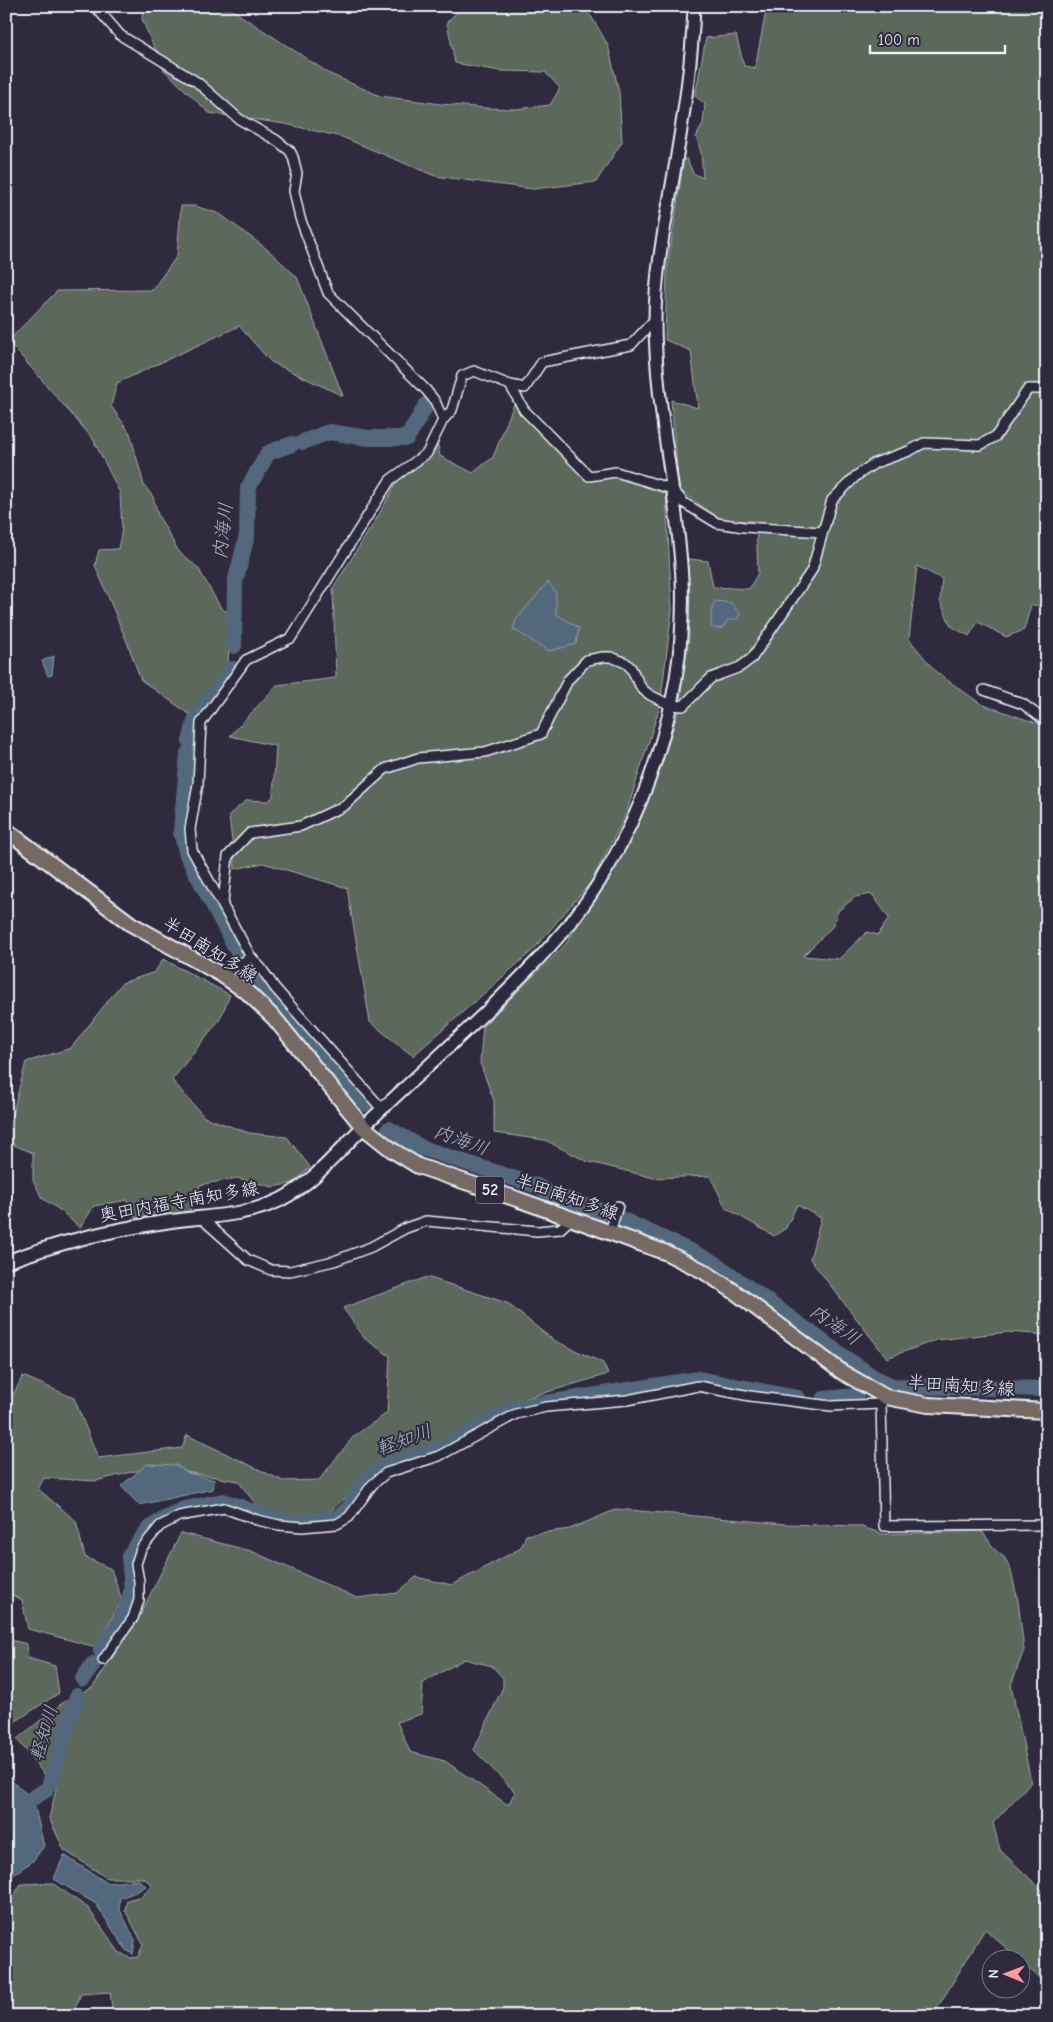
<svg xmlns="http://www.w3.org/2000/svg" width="1053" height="2022" font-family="'Comic Neue','Klee One',sans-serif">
<rect width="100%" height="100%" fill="#2f2a3d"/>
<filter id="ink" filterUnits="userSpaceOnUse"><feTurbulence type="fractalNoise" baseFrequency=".02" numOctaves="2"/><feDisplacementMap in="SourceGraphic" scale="10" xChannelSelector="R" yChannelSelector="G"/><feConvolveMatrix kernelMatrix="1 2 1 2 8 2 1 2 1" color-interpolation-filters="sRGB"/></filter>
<g filter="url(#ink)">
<g fill="#5b675c" stroke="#a2acaa" fill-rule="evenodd">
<polygon points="144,6 226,6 330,74 380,96 441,104 485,108 517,109 550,105 560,88 545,72 500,71 455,63 447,22 463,6 578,6 591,16 608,45 619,92 622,142 596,182 533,189 435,176 342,137 285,124 209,113 163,69 142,19"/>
<path d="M767,6H1047V604L1046,606L1031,605L1024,630L1006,637L978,622L969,636L951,626L940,601L942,579L917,566L909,639L936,672L981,704L1045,726L1047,729V1335L1008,1332L936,1340L887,1358L810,1259L821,1218L797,1205L786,1228L774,1236L726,1208L710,1176L654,1178L586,1161L545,1140L494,1133V1101L480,1063L483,1026L565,945L602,889L640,820L658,776L678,712L689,638L688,559L708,561L713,587L749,589L758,573L756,521L720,520L679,489L671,400L698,408L691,351L665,340L667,269L684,159H687L693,173L703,178L701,152L696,137L703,123L705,104L695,96L706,38L736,35L744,66L755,68ZM872,894L889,918L878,935L867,932L839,959L803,956L832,927L838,911L855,897Z"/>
<polygon points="181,206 195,206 220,214 268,250 297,277 343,396 271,362 239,326 117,383 111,406 130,433 144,485 153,497 158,515 179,552 198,568 221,608 230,614 228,668 192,716 141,680 127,642 95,565 99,550 118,549 122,529 120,493 93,439 8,341 57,291 152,290 177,256"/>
<polygon points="516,399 587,478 616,476 666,494 672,611 660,706 626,814 591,882 532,951 413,1056 370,1022 347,888 263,863 235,869 229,815 247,800 268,801 273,797 276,746 230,736 277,685 336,678 333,588 377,518 396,483 438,445 440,456 473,473 493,457"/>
<polygon points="163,959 230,995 220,1019 172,1080 204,1117 249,1133 287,1137 310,1167 293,1183 273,1187 237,1178 200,1185 189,1213 135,1218 127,1200 94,1206 80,1228 61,1211 42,1198 33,1180 33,1153 14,1145 7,1134 26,1062 71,1048 122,983 155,972"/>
<polygon points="427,1277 507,1303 553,1340 603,1363 608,1374 514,1402 449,1438 383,1461 366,1473 352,1492 327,1514 294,1518 261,1511 238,1481 186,1472 135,1471 96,1481 44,1478 38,1489 76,1521 85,1557 111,1569 122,1600 96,1647 28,1629 22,1600 6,1592 6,1408 23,1376 74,1398 98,1458 182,1448 187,1435 283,1481 319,1480 354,1436 387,1413 390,1356 365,1339 343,1308"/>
<path d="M617,1509L785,1524L859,1526L883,1534L982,1531L995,1550L1005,1558L1011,1571L1018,1601L1024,1650L1011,1685L1031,1782L993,1823L1000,1850L1047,1895V1985L985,1929L935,2012L940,2016H113L110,1992L81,1994L71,2016H6V1908L21,1884L52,1883L88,1908L119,1952L130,1958L138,1957L143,1944L125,1910L127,1900L142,1896L152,1885L144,1878H107L64,1850L49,1818L56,1790L17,1739L65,1701L92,1688L137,1621L181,1533L251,1551L357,1598L397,1593L416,1577L452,1585L521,1548L526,1535L570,1529ZM464,1659L492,1666L503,1678V1687L474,1750L515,1792L508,1805L445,1761L410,1752L397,1722L421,1714L423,1683Z"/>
<polygon points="6,1639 27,1644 28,1658 55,1666 59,1693 10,1725 6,1732"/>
</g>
<g fill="#52677d" stroke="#8e9eae">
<polygon points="548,582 556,593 556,614 579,628 576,644 549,651 513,629 516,620"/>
<polygon points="715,601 731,603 740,614 738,619 728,620 722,628 715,629 711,626 711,612"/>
<polygon points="54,656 52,675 48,676 42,661"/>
<polygon points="147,1464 176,1465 188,1473 215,1480 213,1489 139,1505 121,1486"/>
<polygon points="6,1776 27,1794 35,1808 44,1846 33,1861 6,1879"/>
<polygon points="64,1855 107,1883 139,1880 146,1886 138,1891 120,1898 119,1908 135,1940 133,1954 126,1950 96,1904 54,1879"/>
</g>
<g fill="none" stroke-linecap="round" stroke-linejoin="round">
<g stroke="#52677d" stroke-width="16">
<polyline points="303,442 329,432 369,438 407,438 427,404"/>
<polyline points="234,646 235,583 247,535 248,488 268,453 292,444"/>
<polyline points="190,741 196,718 233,669"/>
<polyline points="188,753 181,832 187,855 240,956"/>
<polyline points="258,982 299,1031 365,1104"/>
<polyline points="389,1129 422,1148 537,1186 550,1193 607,1213"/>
<polyline points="621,1219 713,1262 844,1357 875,1378 893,1386 1047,1389"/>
<polyline points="824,1399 856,1396"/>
<polyline points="101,1651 124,1616 132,1589 129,1556 148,1530 166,1517 184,1509 223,1501 280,1521 303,1522 337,1518 348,1509 368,1477 385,1466 442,1448 515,1408 698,1379 798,1398"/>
<polyline points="83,1679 93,1664"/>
<polyline points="50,1783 77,1696"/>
<polyline points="30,1800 46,1790"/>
</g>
<g stroke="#e8f1f8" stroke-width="12">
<g id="minor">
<polyline points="95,6 120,35 197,82 239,119 276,140 290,151 293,157 297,173 294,191 300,218 328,293 426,390 435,401 443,420"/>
<polyline points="510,385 525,388 542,362 631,345 655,319"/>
<polyline points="984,690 1023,704 1047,722"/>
<polyline points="223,903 228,856 250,833 301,826 344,806 385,769 418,758 485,752 541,734 568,680 587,660 603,657 611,657 626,663 631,668 642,689 650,695 670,705 683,706 711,678 740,667 752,658 812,570 832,500 856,476 875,463 909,451 924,443 980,445 996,436 1028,389 1047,389"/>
<polyline points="222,975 251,957"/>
<polyline points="382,1109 275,988 261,968 251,957 192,850 190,829 198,784 201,723 246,660 291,638 390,480 427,453 443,420 452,410 462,376 474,371 510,385 524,410 589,476 616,472 672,489 684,503 717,523 744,527 822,532"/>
<polyline points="200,1217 248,1260 271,1270 290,1271 334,1261 371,1247 406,1228 426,1221 537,1231 560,1229 572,1218"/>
<polyline points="610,1232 618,1206"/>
<polyline points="884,1399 881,1404 884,1526 1047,1525"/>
<polyline points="103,1660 133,1618 139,1600 139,1581 136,1564 141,1549 160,1526 179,1516 224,1508 257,1520 279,1525 302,1527 337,1524 349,1517 372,1485 386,1473 439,1456 516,1414 546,1407 627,1400 698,1386 750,1396 831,1406 881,1404"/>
</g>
</g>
<g stroke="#e8f1f8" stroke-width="15">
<path id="tertiary" d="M363,1127C405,1087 448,1048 490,1008C519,979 549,950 575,917C645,825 687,696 682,580C678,493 655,408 655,320C655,275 664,229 672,185C682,125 692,67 694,6"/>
</g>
<g stroke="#e8f1f8" stroke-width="16">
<path id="secondary" d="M6,1262C59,1242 109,1230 165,1222C203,1216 245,1217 280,1200C313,1183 337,1153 363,1127"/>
</g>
<g stroke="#e8f1f8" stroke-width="18">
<polyline id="primary" points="6,830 131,924 222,975 247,992 275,1019 363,1127 392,1150 418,1166 517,1199 667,1253 703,1271 735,1292 842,1372 886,1397 928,1405 1047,1411"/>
</g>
<use href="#minor" stroke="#2f2a3d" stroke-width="9"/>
<use href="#tertiary" stroke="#2f2a3d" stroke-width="11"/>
<use href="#secondary" stroke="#2f2a3d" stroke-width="12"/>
<use href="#primary" stroke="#766964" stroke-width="14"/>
</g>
</g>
<g text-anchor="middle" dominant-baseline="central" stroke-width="4" stroke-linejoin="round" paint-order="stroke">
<rect fill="#2f2a3d" stroke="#b0b5c0" stroke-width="1" x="476" y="1176.5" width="28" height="27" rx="4"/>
<g font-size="16" font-weight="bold" fill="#e8f1f8">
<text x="490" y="1190">52</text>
</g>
<g font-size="18" fill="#e8f1f8" stroke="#2f2a3d">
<text transform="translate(210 950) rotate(32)">半田南知多線</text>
<text transform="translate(567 1197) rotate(19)">半田南知多線</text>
<text transform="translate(179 1202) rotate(-10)">奥田内福寺南知多線</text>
<text transform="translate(961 1386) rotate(4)">半田南知多線</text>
</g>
<g font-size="19" font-style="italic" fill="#acbac7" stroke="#2f2a3d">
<text transform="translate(223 531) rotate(-83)">内海川</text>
<text transform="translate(461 1140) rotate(20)">内海川</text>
<text transform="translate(835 1325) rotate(35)">内海川</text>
<text transform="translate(404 1440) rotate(-20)">軽知川</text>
<text transform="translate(44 1733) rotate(-73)">軽知川</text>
</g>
</g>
<rect width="1053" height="2022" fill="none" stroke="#2f2a3d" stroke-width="25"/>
<rect x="12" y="12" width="1028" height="1997" fill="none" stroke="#e8f1f8" stroke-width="2" filter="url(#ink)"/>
<g transform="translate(1006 1974) rotate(271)"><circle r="24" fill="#2f2a3d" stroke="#797a88"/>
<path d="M0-4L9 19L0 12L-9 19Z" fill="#ff9aa2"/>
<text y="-8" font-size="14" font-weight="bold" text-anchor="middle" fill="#e8f1f8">N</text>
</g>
<path d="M870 45v8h135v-8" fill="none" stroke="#e8f1f8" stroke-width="2.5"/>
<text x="878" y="45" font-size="15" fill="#e8f1f8" stroke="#2f2a3d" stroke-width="4" paint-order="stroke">100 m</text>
</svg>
